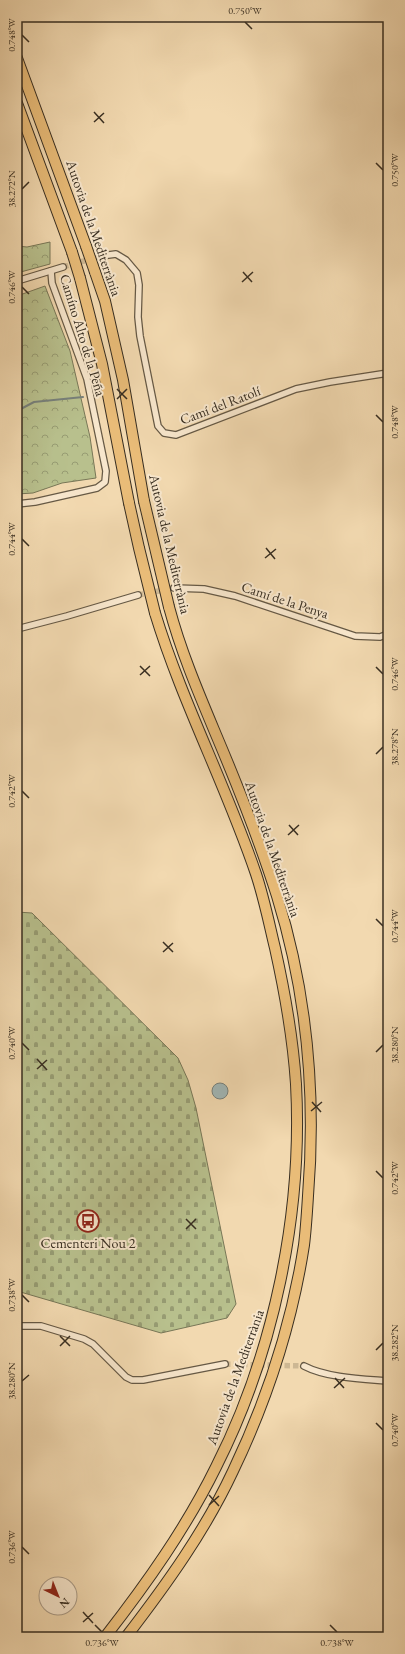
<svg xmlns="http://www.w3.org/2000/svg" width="405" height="1654" font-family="'EB Garamond',serif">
<defs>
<pattern id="forest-crowns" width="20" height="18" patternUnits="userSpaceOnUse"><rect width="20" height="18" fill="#b8c08d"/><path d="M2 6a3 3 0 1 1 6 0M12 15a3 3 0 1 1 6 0" fill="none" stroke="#979c73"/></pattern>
<pattern id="cemetery-stones" width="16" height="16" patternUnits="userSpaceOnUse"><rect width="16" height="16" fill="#b8c08d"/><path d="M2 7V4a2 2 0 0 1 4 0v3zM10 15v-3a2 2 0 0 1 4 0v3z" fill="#979c73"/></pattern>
</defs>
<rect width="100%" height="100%" fill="#f2d9b0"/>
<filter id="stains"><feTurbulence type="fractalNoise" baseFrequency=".005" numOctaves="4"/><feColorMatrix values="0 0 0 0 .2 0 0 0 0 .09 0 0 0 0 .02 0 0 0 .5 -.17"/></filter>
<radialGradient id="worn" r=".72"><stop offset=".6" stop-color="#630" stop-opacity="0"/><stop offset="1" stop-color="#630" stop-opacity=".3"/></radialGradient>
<g fill="url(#forest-crowns)" stroke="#787757">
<polygon points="50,242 50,264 17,273 17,246 27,247"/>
<polygon points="45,286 70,351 90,437 96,478 62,483 33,493 17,494 17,296"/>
</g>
<polygon fill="url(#cemetery-stones)" stroke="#787757" points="17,912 32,913 178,1058 188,1080 196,1108 236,1304 227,1318 161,1333 17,1291"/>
<circle fill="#a1b7b7" stroke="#77807b" cx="220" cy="1091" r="8"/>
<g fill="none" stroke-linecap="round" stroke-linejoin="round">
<polyline stroke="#77807b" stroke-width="2" points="17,411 34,402 83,397"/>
<g stroke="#cdb793" stroke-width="5.5" stroke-dasharray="5.5 3" stroke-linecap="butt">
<polyline points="63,267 101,256"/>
<polyline points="138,595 174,588"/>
<polyline points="225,1364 304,1366"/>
</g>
<g stroke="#665945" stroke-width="8">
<g id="street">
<polyline points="101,256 116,254 126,260 137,273 139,285 138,317 140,336 158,426 164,433 176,435 296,389 330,382 388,373"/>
<polyline points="17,281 63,267"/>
<polyline points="17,504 35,502 97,488 105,482 106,471 87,379 52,283 51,271"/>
<polyline points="174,588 204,589 235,596 355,636 380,637 388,634"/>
<polyline points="17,629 67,616 138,595"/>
<polyline points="17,1326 41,1326 84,1339 93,1344 126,1377 132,1380 143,1380 225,1364"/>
<path d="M304,1366C327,1378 363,1379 388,1381"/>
</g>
</g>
<g stroke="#382e21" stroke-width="12">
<g id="highway">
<polyline points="17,58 86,246"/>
<polyline points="17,103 72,252"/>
<polyline points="95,272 105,301 123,380 144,501"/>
<polyline points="80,278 102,364 129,503"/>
<path d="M105,1637C147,1583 186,1528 216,1467C274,1353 303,1212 296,1084C293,1038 285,993 275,948C269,923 264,898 256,874C226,785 182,702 155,613"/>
<path d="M126,1637C166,1585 205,1531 233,1471C267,1400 292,1323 304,1245C306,1229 307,1212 308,1196C316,1096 307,993 277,896C260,842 239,789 217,737C199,694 181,652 169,607"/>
</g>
</g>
<use href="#street" stroke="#f7e6cc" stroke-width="5.5"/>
<use href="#highway" stroke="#e9bc78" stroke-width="10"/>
<g stroke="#382e21" stroke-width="12" stroke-linecap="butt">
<g id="highway-bridge">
<polyline points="86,246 95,272"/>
<polyline points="72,252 80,278"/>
<polyline points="144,501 169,607"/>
<polyline points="129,503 139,548 155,613"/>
</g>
</g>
<use href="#highway-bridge" stroke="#e9bc78" stroke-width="10"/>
</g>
<path fill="none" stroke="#382e21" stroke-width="1.5" d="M245,22L252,29M22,35L29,42M94,112L104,123M94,122L104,113M376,163L383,170M22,189L29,182M243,272L252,282M242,282L253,272M22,287L29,294M117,389L127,399M117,399L127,389M376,415L383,422M22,539L29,546M266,548L275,559M265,558L276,549M140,666L150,676M376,667L383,674M140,675L150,666M376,754L383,747M22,791L29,798M289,825L298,835M288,835L299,825M376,919L383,926M163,942L173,952M163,952L173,943M22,1043L29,1050M376,1052L383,1045M37,1059L47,1070M37,1069L47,1060M312,1102L321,1112M311,1111L322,1102M376,1171L383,1178M186,1219L196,1229M186,1229L196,1219M22,1295L29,1302M60,1336L70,1346M60,1346L70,1336M376,1350L383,1343M335,1378L344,1388M22,1381L29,1375M334,1388L345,1378M376,1423L383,1430M209,1495L219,1506M209,1505L219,1496M22,1547L29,1554M83,1612L93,1623M83,1622L93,1613M95,1625L102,1632M330,1625L337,1632"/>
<defs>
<g id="bus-ring" transform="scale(1.15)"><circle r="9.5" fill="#f7e6cc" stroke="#8f2418" stroke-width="1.5"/><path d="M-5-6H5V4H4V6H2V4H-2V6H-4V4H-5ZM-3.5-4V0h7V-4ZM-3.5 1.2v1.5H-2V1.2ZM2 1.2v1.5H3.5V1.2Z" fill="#8f2418"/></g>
</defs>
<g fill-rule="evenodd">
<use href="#bus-ring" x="88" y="1221"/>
</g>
<g text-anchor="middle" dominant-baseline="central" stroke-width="4" stroke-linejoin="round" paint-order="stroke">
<g font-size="14" fill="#382e21" stroke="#f7e6cc">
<text transform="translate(94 228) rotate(71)">Autovia de la Mediterrània</text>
<text transform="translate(83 335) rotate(73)">Camíno Alto de la Peña</text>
<text transform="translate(220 405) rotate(-21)">Camí del Ratolí</text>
<text transform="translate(170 544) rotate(77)">Autovia de la Mediterrània</text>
<text transform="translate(285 600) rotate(18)">Camí de la Penya</text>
<text transform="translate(273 849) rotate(71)">Autovia de la Mediterrània</text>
<text transform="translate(235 1377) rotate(-70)">Autovia de la Mediterrània</text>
</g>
<g font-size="14" fill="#382e21" stroke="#f7e6cc">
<text x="88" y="1243">Cementeri Nou 2</text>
</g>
</g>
<rect width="405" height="1654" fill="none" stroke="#f2d9b0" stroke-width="44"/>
<g transform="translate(58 1596) rotate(137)"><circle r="19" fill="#f7e6cc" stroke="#ab9c88"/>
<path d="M0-3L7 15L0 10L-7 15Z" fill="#8f2418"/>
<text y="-6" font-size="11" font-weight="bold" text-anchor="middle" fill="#382e21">N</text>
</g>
<rect x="22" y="22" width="361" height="1610" fill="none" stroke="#382e21" stroke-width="1.5"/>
<g font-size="10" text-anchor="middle" fill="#382e21">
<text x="245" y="14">0.750°W</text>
<text transform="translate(11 35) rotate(-90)" y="4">0.748°W</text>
<text transform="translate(394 170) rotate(-90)" y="4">0.750°W</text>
<text transform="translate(11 189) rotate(-90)" y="4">38.272°N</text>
<text transform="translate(11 287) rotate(-90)" y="4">0.746°W</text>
<text transform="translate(394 422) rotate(-90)" y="4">0.748°W</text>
<text transform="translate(11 539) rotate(-90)" y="4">0.744°W</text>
<text transform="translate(394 674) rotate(-90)" y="4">0.746°W</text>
<text transform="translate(394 747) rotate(-90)" y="4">38.278°N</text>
<text transform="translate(11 791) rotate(-90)" y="4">0.742°W</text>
<text transform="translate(394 926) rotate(-90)" y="4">0.744°W</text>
<text transform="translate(11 1043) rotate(-90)" y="4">0.740°W</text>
<text transform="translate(394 1045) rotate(-90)" y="4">38.280°N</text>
<text transform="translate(394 1178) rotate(-90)" y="4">0.742°W</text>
<text transform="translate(11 1295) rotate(-90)" y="4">0.738°W</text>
<text transform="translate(394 1343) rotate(-90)" y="4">38.282°N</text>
<text transform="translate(11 1381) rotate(-90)" y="4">38.280°N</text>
<text transform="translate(394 1430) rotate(-90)" y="4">0.740°W</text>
<text transform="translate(11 1547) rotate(-90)" y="4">0.736°W</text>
<text x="102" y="1646">0.736°W</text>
<text x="337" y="1646">0.738°W</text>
</g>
<rect width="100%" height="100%" filter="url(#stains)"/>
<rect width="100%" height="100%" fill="url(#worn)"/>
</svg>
